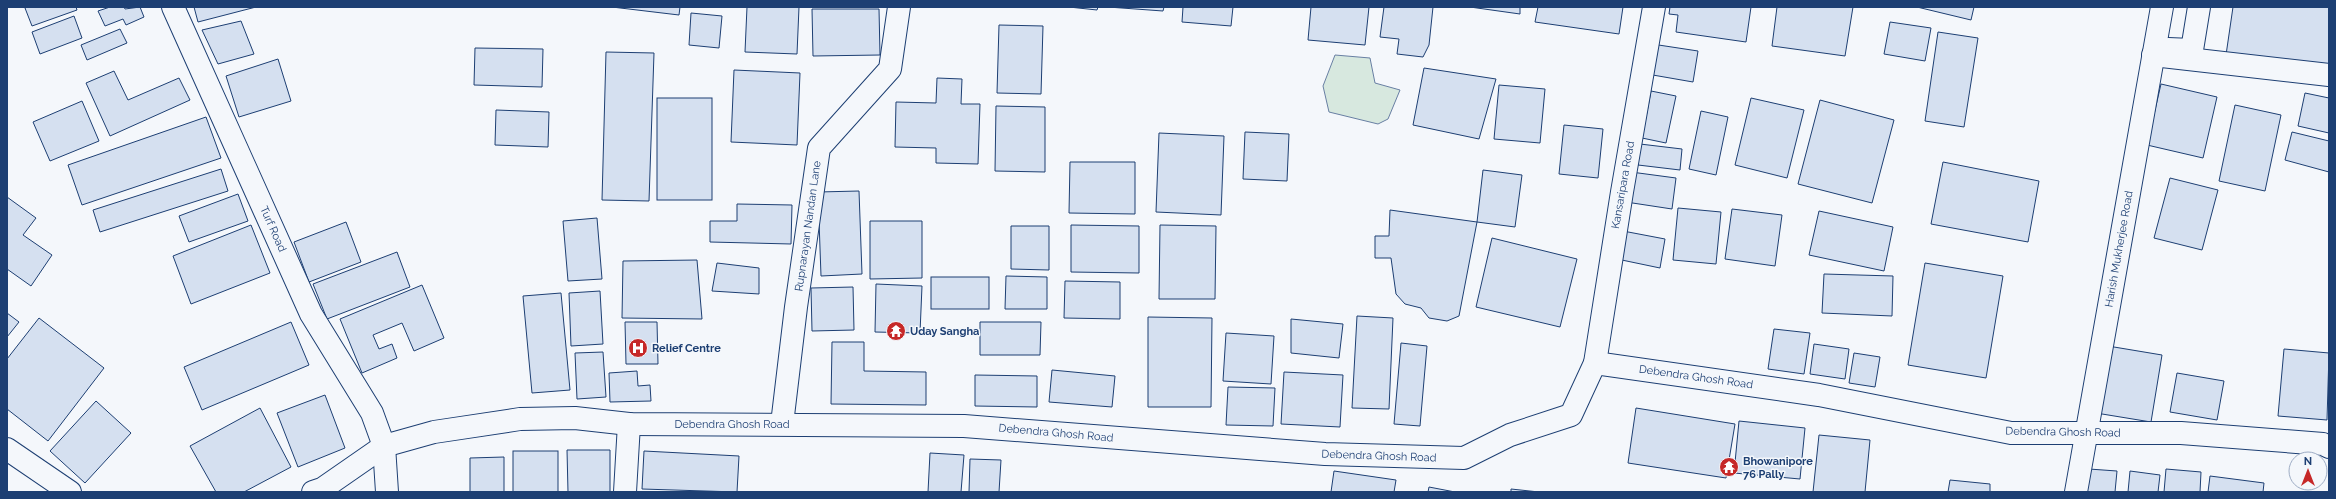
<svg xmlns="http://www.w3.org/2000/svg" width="2336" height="499" font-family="Raleway,sans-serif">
<rect width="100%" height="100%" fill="#f4f7fb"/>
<polygon fill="#d7e8df" stroke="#687fa3" points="1335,55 1370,58 1375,83 1400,90 1388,119 1378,124 1329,112 1323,86"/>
<g fill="#d5e0f0" stroke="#1d3f73">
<polygon points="28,7 76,7 77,10 32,26 25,8"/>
<polygon points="110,7 124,7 125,9 140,7 144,17 126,25 123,19 105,26 98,11"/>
<polygon points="194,7 256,7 198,22"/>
<polygon points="612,7 680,7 679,15"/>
<polygon points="747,7 799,7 797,54 745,52"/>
<polygon points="1069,7 1098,7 1097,10"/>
<polygon points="1108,7 1164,7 1163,11"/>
<polygon points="1183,7 1233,7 1231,26 1182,22"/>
<polygon points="1311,7 1369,7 1365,45 1308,40"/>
<polygon points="1384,7 1433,7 1429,45 1423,57 1397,54 1399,39 1380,37"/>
<polygon points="1470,7 1520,7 1520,14"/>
<polygon points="1538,7 1623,7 1619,34 1535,22"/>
<polygon points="1670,7 1751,7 1746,42 1676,32 1678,15 1669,14"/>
<polygon points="1777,7 1853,7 1845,56 1772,46"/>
<polygon points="1917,7 1974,7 1971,20"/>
<polygon points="2233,7 2329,7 2329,69 2226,55"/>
<polygon points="812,9 879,9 880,55 813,56"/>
<polygon points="691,13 722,16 719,48 689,45"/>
<polygon points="74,16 82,38 40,54 32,32"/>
<polygon points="241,21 254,54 218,64 202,30"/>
<polygon points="1890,22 1931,28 1925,61 1884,54"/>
<polygon points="999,25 1043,26 1041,94 997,93"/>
<polygon points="120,29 127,43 87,60 81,45"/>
<polygon points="1938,32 1978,38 1964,127 1925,121"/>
<polygon points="1652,44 1698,51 1693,82 1647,74"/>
<polygon points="475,48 543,49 542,87 474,85"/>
<polygon points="606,52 654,53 649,201 602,200"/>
<polygon points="278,59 291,101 239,117 226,76"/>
<polygon points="1424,68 1496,79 1479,139 1413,125"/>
<polygon points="734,70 800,73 797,145 731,142"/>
<polygon points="114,71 128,100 179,78 190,100 110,136 86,83"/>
<polygon points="937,78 962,79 961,104 980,104 978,164 936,163 936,148 895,147 896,102 936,103"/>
<polygon points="2161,84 2217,97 2203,158 2147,145"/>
<polygon points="1499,85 1545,89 1540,143 1494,139"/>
<polygon points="1651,91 1676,96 1666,143 1642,138"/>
<polygon points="2305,93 2329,98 2329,133 2298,126"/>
<rect x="657" y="98" width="55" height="102"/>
<polygon points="1751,98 1804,110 1787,178 1735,165"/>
<polygon points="1820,100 1894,120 1872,203 1798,184"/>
<polygon points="82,101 99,141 50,161 33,122"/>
<polygon points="2235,105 2281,115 2265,191 2219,181"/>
<polygon points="996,106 1045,107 1045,172 995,171"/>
<polygon points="496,110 549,112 548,147 495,145"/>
<polygon points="1701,111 1728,117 1716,175 1689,169"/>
<polygon points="206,117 221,158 82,205 68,165"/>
<polygon points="1564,125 1603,129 1598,178 1559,174"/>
<polygon points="1245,132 1289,134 1287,181 1243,179"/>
<polygon points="2292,132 2329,141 2329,172 2285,160"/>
<polygon points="1159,133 1224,136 1221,215 1156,212"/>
<polygon points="1640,144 1682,149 1680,170 1638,165"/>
<polygon points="1070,162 1135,162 1135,214 1069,213"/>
<polygon points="1943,162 2039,181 2028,242 1931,224"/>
<polygon points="221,169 228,191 100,232 93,210"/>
<polygon points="1483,170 1522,175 1515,227 1477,222"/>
<polygon points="1631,172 1676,178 1672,209 1626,202"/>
<polygon points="2170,178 2218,190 2202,250 2154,238"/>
<polygon points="859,191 862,274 821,276 818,192"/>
<polygon points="238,194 248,221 189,242 179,216"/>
<polygon points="7,197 36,218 23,235 52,255 31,286 7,269"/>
<polygon points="737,204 792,205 791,244 710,242 710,221 737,221"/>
<polygon points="1678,208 1721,212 1716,264 1673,260"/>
<polygon points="1732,209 1782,215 1775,266 1725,259"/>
<polygon points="1390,210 1477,222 1459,316 1447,321 1429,318 1421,308 1405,304 1396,294 1391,258 1375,258 1375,236 1389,236"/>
<polygon points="1819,211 1893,227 1884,271 1809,255"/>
<polygon points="597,218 602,279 568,281 563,221"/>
<polygon points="870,221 922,221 922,278 870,279"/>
<polygon points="346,222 361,262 309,282 294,242"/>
<polygon points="251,225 270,273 191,304 173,256"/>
<polygon points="1071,225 1139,226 1139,273 1071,272"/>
<polygon points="1160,225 1216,226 1215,299 1159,299"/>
<polygon points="1011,226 1049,226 1049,270 1011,269"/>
<polygon points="1623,231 1665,239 1660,268 1617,259"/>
<polygon points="1492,238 1577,259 1560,327 1476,307"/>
<polygon points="397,252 410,287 327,319 313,284"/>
<polygon points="697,260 702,319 622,318 623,261"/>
<polygon points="717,263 759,268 759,294 712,291"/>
<polygon points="1925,263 2003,276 1986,378 1908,365"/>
<polygon points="1824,274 1893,276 1892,316 1822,313"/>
<polygon points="1006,276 1047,277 1047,309 1005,309"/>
<rect x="931" y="277" width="58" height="32"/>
<polygon points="1065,281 1120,282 1120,319 1064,318"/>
<polygon points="876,284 922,286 920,333 875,332"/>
<polygon points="422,285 444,338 414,351 402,323 373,335 379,349 392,344 397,358 362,373 340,319"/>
<polygon points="853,287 854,330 812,331 811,288"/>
<polygon points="600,291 603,344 571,346 569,293"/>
<polygon points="561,293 570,390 532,393 523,296"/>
<polygon points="7,313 19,322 7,337"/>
<polygon points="1357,316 1393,318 1389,409 1352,408"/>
<polygon points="1148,317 1212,318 1211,407 1148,407"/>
<polygon points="39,318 104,368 48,441 7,409 7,359"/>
<polygon points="1291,319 1343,324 1339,358 1291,353"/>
<polygon points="291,322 309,365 202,410 184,367"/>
<polygon points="625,322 657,322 658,364 626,364"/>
<polygon points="980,322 1041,322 1040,355 980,355"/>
<polygon points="1774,329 1810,333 1804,374 1768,369"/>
<polygon points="1226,333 1274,336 1271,384 1223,381"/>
<polygon points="832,342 864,342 864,371 926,372 926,405 831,404"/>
<polygon points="1401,343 1427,346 1420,426 1394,424"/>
<polygon points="1814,344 1849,349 1845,379 1810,374"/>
<polygon points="2108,346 2162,355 2151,422 2096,413"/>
<polygon points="2284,349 2329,353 2327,420 2278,416"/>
<polygon points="603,352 606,397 577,399 575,353"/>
<polygon points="1854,353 1880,357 1875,387 1849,383"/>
<polygon points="1052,370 1115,376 1112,407 1049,402"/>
<polygon points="637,371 638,386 650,385 651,401 610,402 609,373"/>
<polygon points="1284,372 1343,375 1340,427 1281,424"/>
<polygon points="2177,373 2224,381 2217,420 2170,412"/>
<polygon points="975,375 1037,376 1037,407 975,406"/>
<polygon points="1228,387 1275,388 1273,426 1226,425"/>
<polygon points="325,395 345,448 298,467 277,413"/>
<polygon points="96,401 131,433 85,483 50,451"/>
<polygon points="260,408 291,467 244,492 216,492 190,446"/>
<polygon points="1636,408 1735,424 1726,478 1628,463"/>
<polygon points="1739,421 1805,428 1800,479 1734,473"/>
<polygon points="1819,435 1870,440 1865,492 1813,492"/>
<polygon points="567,450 610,450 610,492 568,492"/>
<rect x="513" y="451" width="45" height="41"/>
<polygon points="644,451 739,456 737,492 642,489"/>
<polygon points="930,453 964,455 961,492 928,492"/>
<polygon points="504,457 504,492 470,492 470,458"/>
<polygon points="970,459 1001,460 999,492 969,492"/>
<polygon points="2089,469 2117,471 2115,492 2087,492"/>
<polygon points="2166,469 2201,472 2200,492 2164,492"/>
<polygon points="1334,471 1396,480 1394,492 1331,492"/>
<polygon points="2130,471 2160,475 2158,492 2128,492"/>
<polygon points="2210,476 2264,483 2263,492 2208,492"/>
<polygon points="1950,480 1990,484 1990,492 1948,492"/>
<polygon points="1429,487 1455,492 1428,492"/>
<polygon points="1511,489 1539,492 1511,492"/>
</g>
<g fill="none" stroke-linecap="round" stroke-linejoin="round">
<g stroke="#1d3f73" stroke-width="24">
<g id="street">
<polyline points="2168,49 2192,50 2199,7"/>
<polyline points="2153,55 2329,75"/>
<polyline points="1595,363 1622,192 1654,7"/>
<polyline points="782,424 796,307 819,148 890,69 899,7"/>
<polyline points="7,449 70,492"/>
<polyline points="313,492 322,489 384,446 434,432 520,419 575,418 629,424 964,426 1325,454 1464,458 1510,435 1571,415 1595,363 1819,395 2011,433 2181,433 2323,444 2329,447"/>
<polyline points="625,492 629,424"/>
<polyline points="2076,492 2162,7"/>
</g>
</g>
<g stroke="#1d3f73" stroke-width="24">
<polyline id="secondary" points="173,7 311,314 372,413 384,446 387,492"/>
</g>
<use href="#street" stroke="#f4f7fb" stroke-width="22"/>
<use href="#secondary" stroke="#f4f7fb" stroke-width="22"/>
</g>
<defs>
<g id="temple-disc" transform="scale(1)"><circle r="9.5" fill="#c62828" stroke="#f4f7fb"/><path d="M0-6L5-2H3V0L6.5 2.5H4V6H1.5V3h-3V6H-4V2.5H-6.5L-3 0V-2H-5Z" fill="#fff"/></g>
<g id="hospital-disc" transform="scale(1)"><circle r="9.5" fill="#c62828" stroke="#f4f7fb"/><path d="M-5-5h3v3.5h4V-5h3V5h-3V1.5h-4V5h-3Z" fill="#fff"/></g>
</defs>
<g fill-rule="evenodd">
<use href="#temple-disc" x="896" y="331"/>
<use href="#hospital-disc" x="638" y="348"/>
<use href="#temple-disc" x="1729" y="467"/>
</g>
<g text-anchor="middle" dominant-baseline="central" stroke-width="3" stroke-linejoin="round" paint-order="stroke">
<g font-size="11" fill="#1d3f73" stroke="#f4f7fb">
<text transform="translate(1623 185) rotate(-80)">Kansaripara Road</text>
<text transform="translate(808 226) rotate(-82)">Rupnarayan Nandan Lane</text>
<text transform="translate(273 229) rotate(66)">Turf Road</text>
<text transform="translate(2119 249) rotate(-80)">Harish Mukherjee Road</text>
<text transform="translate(1696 377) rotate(8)">Debendra Ghosh Road</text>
<text x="732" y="424">Debendra Ghosh Road</text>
<text transform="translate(2063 432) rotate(1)">Debendra Ghosh Road</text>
<text transform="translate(1056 433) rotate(5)">Debendra Ghosh Road</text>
<text transform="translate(1379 456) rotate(2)">Debendra Ghosh Road</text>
</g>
<g font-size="11" font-weight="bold" fill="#1d3f73" stroke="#f4f7fb" text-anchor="start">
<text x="910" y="331">Uday Sangha</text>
<text x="652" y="348">Relief Centre</text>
<text x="1743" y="461">Bhowanipore<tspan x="1743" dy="13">76 Pally</tspan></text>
</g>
</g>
<rect width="2336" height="499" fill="none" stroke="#1d3f73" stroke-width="16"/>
<g transform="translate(2308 471)"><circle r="19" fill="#f4f7fb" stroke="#9eadc5"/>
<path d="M0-3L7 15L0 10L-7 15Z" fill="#c62828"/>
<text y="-6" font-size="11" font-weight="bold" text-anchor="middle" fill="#1d3f73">N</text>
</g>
</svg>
